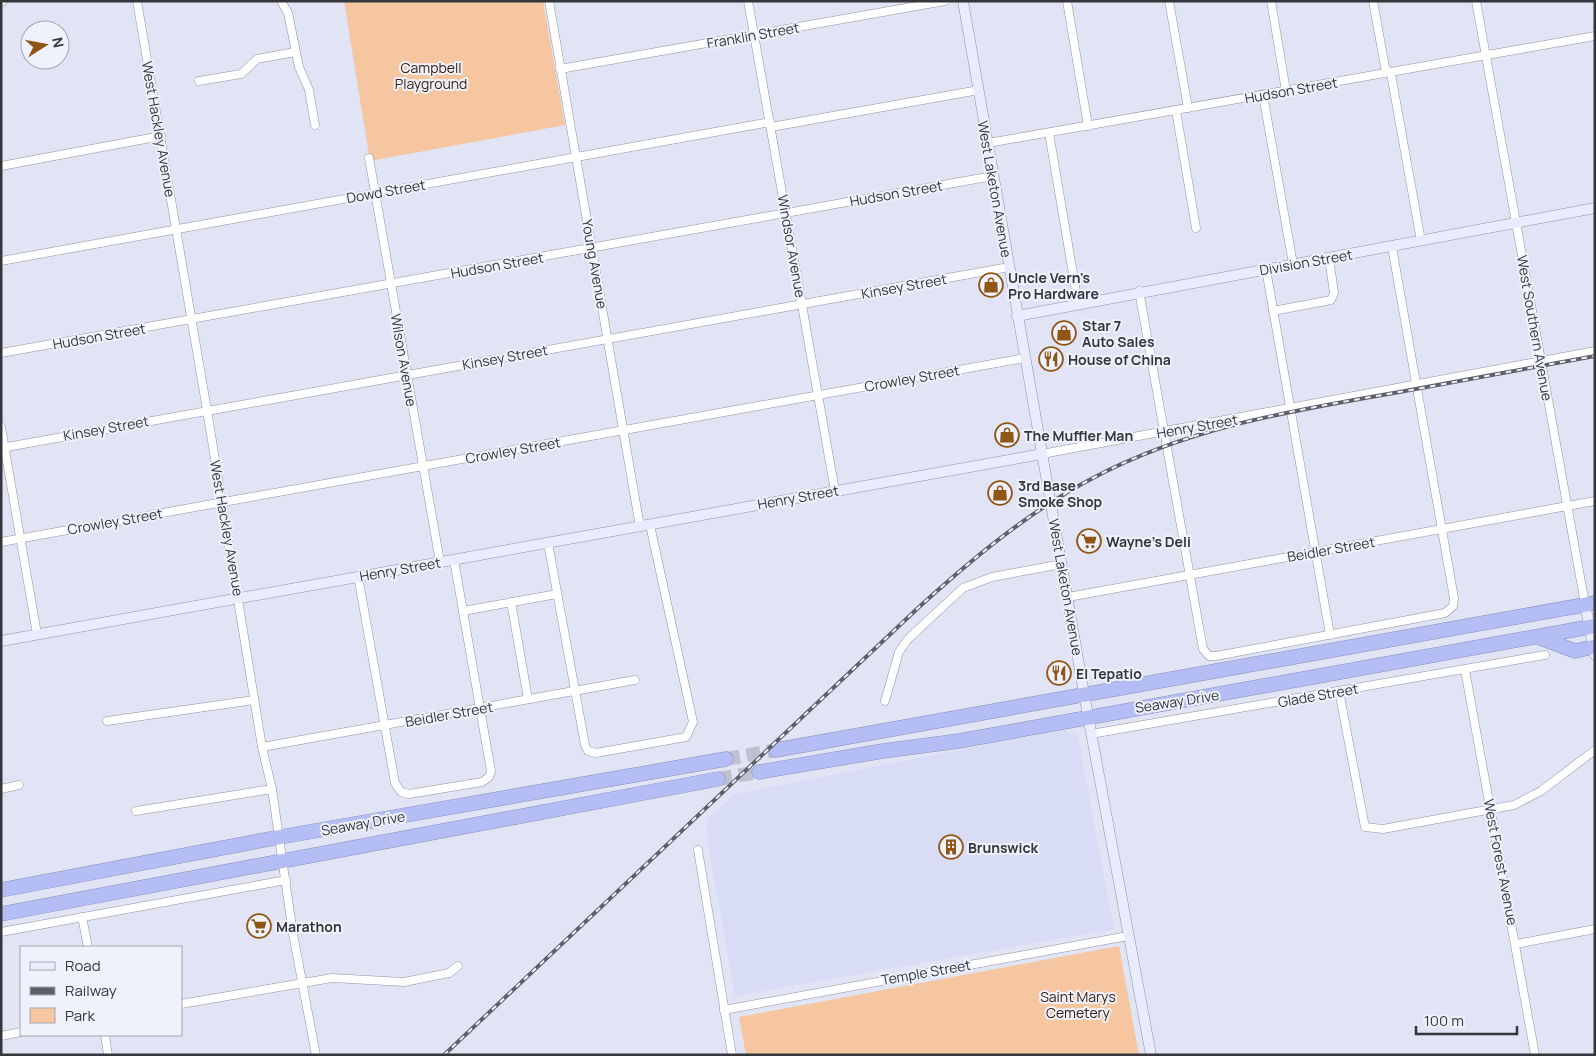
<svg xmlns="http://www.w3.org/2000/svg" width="1596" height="1056" font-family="Manrope,sans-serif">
<rect width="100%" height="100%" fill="#e1e4f5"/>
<polygon fill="#d8dcf5" points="1062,730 1077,735 1080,748 1114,929 735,996 708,843 707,819 735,794"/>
<g fill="#f5c69f">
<polygon points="344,1 543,1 565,125 370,161"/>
<polygon points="1119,946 1139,1055 746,1055 739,1017"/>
</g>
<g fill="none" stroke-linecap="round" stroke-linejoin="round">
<g stroke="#bec1d0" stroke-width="14" stroke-dasharray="14 7" stroke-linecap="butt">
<polyline points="726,759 776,750"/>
<polyline points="718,779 759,772"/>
</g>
<g stroke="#8f92a2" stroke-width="9">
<g id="street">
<polyline points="137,1 207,410 262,747 272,789 293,934 316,1055"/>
<polyline points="281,1 288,13 299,67 309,90 315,125"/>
<polyline points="549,1 640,527"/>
<polyline points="748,1 835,491"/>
<polyline points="1067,1 1088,126"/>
<polyline points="1169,1 1188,108"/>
<polyline points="1271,1 1286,91"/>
<polyline points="1373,1 1385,67 1391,74 1421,241"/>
<polyline points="1476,1 1585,604"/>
<polyline points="1,2 3,1"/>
<polyline points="560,69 945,1"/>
<polyline points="199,81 241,74 257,59 295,52"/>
<polyline points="1263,95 1293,264"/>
<polyline points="1176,111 1196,228"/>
<polyline points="771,127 979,90"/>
<polyline points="1049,133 1078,303"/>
<polyline points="988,143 1595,36"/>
<polyline points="369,158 440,562"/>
<polyline points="1,166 161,136"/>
<polyline points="1,261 770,122"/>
<polyline points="1266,269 1330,635"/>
<polyline points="1139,291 1203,649 1209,656 1216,656 1445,613 1453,606 1454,598 1392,247"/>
<polyline points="1273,311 1331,300 1334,293 1329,258"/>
<polyline points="1,353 993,176"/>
<polyline points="1,427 37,634"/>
<polyline points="1,448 1009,267"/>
<polyline points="1042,454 1595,351"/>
<polyline points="1,542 1025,358"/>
<polyline points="548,543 585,745 588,751 596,753 686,737 693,722 650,525"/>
<polyline points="358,576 395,783 401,792 409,794 482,782 489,777 491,771 454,560"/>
<polyline points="1068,597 1595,501"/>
<polyline points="511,602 528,699"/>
<polyline points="463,611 557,594"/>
<polyline points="1465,670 1535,1055"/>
<polyline points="1339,691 1365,827 1383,829 1514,805 1541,791 1595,750"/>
<polyline points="885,701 899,652 908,639 963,588 992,577 1062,564"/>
<polyline points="107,721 254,700"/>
<polyline points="1091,734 1545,655"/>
<polyline points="262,747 635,680"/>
<polyline points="1,789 19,785"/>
<polyline points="136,811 272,789"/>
<polyline points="698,850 732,1055"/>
<polyline points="82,917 88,947"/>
<polyline points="1,932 286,880"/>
<polyline points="1516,944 1595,929"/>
<polyline points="181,1004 332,978 404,982 449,973 458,966"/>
<polyline points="724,1010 1128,936"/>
<polyline points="105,1035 108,1055"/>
<polyline points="1,1036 21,1032"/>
</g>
</g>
<g stroke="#8f92a2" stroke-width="11">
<g id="secondary">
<polyline points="963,1 1088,716 1151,1055"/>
<polyline points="1017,316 1595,208"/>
<polyline points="1585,604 1595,655"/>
<polyline points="1,641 1042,454"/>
</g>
</g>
<g stroke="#888eb4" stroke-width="15">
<g id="highway">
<polyline points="1540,638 1575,651 1593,647"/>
<polyline points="776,750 1595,603"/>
<polyline points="759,772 883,751 959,741 1595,626"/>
<polyline points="1,890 280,837 726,759"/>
<polyline points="1,914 718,779"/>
</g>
</g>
<use href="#street" stroke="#fff" stroke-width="8"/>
<use href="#secondary" stroke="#e9ecfc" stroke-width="10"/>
<use href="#highway" stroke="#b5bef4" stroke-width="14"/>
<g stroke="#5e6069" stroke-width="4">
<path id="rail" d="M444,1055L918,608C972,559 1028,512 1093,478C1187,428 1290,411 1394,393C1461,381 1528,368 1595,356"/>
</g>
<use href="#rail" stroke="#eff1fc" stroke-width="2" stroke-dasharray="5.5" stroke-linecap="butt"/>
</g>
<defs>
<g id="shop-ring" transform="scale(1.25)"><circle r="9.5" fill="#eff1fc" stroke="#915515" stroke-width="1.5"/><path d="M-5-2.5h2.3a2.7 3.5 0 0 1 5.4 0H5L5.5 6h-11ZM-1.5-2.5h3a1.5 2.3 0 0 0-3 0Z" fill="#915515"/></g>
<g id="restaurant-ring" transform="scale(1.25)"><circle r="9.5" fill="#eff1fc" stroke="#915515" stroke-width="1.5"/><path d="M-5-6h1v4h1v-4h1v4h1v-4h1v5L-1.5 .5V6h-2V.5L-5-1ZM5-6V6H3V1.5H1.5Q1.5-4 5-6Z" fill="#915515"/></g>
<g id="supermarket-ring" transform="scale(1.25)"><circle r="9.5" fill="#eff1fc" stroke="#915515" stroke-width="1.5"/><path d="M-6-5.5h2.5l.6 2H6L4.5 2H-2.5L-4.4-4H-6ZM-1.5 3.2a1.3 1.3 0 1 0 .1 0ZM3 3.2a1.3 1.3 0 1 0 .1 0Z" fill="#915515"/></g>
<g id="building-ring" transform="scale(1.25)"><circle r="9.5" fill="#eff1fc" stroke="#915515" stroke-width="1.5"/><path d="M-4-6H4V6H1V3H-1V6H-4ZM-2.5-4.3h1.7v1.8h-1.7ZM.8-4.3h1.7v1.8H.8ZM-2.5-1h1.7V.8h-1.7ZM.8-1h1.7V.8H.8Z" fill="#915515"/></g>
</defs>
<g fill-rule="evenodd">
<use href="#shop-ring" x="991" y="285"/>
<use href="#shop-ring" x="1064" y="333"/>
<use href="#restaurant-ring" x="1051" y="359"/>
<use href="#shop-ring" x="1007" y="435"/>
<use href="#shop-ring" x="1000" y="493"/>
<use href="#supermarket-ring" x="1089" y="541"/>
<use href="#restaurant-ring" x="1059" y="673"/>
<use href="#building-ring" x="951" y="847"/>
<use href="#supermarket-ring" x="259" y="926"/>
</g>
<g text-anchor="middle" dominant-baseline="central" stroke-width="4" stroke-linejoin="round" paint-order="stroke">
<g font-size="14" fill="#34363c" stroke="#eff1fc">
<text transform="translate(753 35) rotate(-10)">Franklin Street</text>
<text transform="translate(1291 90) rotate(-10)">Hudson Street</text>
<text transform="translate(159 129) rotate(80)">West Hackley Avenue</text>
<text transform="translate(995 189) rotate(80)">West Laketon Avenue</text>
<text transform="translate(386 191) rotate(-10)">Dowd Street</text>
<text transform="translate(896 193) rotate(-10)">Hudson Street</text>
<text transform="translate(792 246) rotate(80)">Windsor Avenue</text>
<text transform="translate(1306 262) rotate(-10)">Division Street</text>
<text transform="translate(595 264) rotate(80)">Young Avenue</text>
<text transform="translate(497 265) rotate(-10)">Hudson Street</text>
<text transform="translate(904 286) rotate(-10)">Kinsey Street</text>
<text transform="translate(1535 328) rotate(80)">West Southern Avenue</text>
<text transform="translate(99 336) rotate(-10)">Hudson Street</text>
<text transform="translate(505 357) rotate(-10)">Kinsey Street</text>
<text transform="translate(404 360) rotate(80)">Wilson Avenue</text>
<text transform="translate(912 378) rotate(-10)">Crowley Street</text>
<text transform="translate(1197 426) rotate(-10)">Henry Street</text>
<text transform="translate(106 428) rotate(-10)">Kinsey Street</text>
<text transform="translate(513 450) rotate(-10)">Crowley Street</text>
<text transform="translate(798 497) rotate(-10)">Henry Street</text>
<text transform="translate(115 521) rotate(-10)">Crowley Street</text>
<text transform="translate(227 528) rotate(80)">West Hackley Avenue</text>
<text transform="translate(1331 549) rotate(-10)">Beidler Street</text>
<text transform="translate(400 569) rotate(-10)">Henry Street</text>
<text transform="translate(1066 587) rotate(80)">West Laketon Avenue</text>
<text transform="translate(1318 695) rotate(-10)">Glade Street</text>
<text transform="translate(1177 701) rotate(-9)">Seaway Drive</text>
<text transform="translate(449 714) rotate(-10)">Beidler Street</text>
<text transform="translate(363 823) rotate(-10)">Seaway Drive</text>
<text transform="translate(1501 862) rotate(79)">West Forest Avenue</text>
<text transform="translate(926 972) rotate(-10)">Temple Street</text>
</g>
<g font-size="14" fill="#3a230f" stroke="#eff1fc">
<text x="431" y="67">Campbell<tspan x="431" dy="16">Playground</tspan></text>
<text x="1078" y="996">Saint Marys<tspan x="1078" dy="16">Cemetery</tspan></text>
</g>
<g font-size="14" font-weight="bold" fill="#34363c" stroke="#eff1fc" text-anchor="start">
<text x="1008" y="277">Uncle Vern's<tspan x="1008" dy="16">Pro Hardware</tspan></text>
<text x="1082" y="325">Star 7<tspan x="1082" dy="16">Auto Sales</tspan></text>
<text x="1068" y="359">House of China</text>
<text x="1024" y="435">The Muffler Man</text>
<text x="1018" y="485">3rd Base<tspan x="1018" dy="16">Smoke Shop</tspan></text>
<text x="1106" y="541">Wayne's Deli</text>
<text x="1076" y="673">El Tepatio</text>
<text x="968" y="847">Brunswick</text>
<text x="276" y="926">Marathon</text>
</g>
</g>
<rect width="1596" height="1056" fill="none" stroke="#34363c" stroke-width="5"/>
<rect x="20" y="946" width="162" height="90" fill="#eff1fc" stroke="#a4a6af"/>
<rect x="30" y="962" width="25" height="8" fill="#e9ecfc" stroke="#a4a6af"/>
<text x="65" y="971" font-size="15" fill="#34363c">Road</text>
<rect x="30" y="987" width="25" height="8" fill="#5e6069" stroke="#a4a6af"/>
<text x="65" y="996" font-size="15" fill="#34363c">Railway</text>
<rect x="30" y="1008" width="25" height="15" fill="#f5c69f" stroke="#a4a6af"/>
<text x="65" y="1021" font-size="15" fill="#34363c">Park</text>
<g transform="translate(45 45) rotate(79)"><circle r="24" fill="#eff1fc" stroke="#a4a6af"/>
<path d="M0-4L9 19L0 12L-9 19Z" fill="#915515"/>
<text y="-8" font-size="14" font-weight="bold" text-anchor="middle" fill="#34363c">N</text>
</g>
<path d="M1416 1026v8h101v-8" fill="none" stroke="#34363c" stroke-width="2.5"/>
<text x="1424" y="1026" font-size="15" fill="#34363c" stroke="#eff1fc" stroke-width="4" paint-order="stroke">100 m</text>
</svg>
